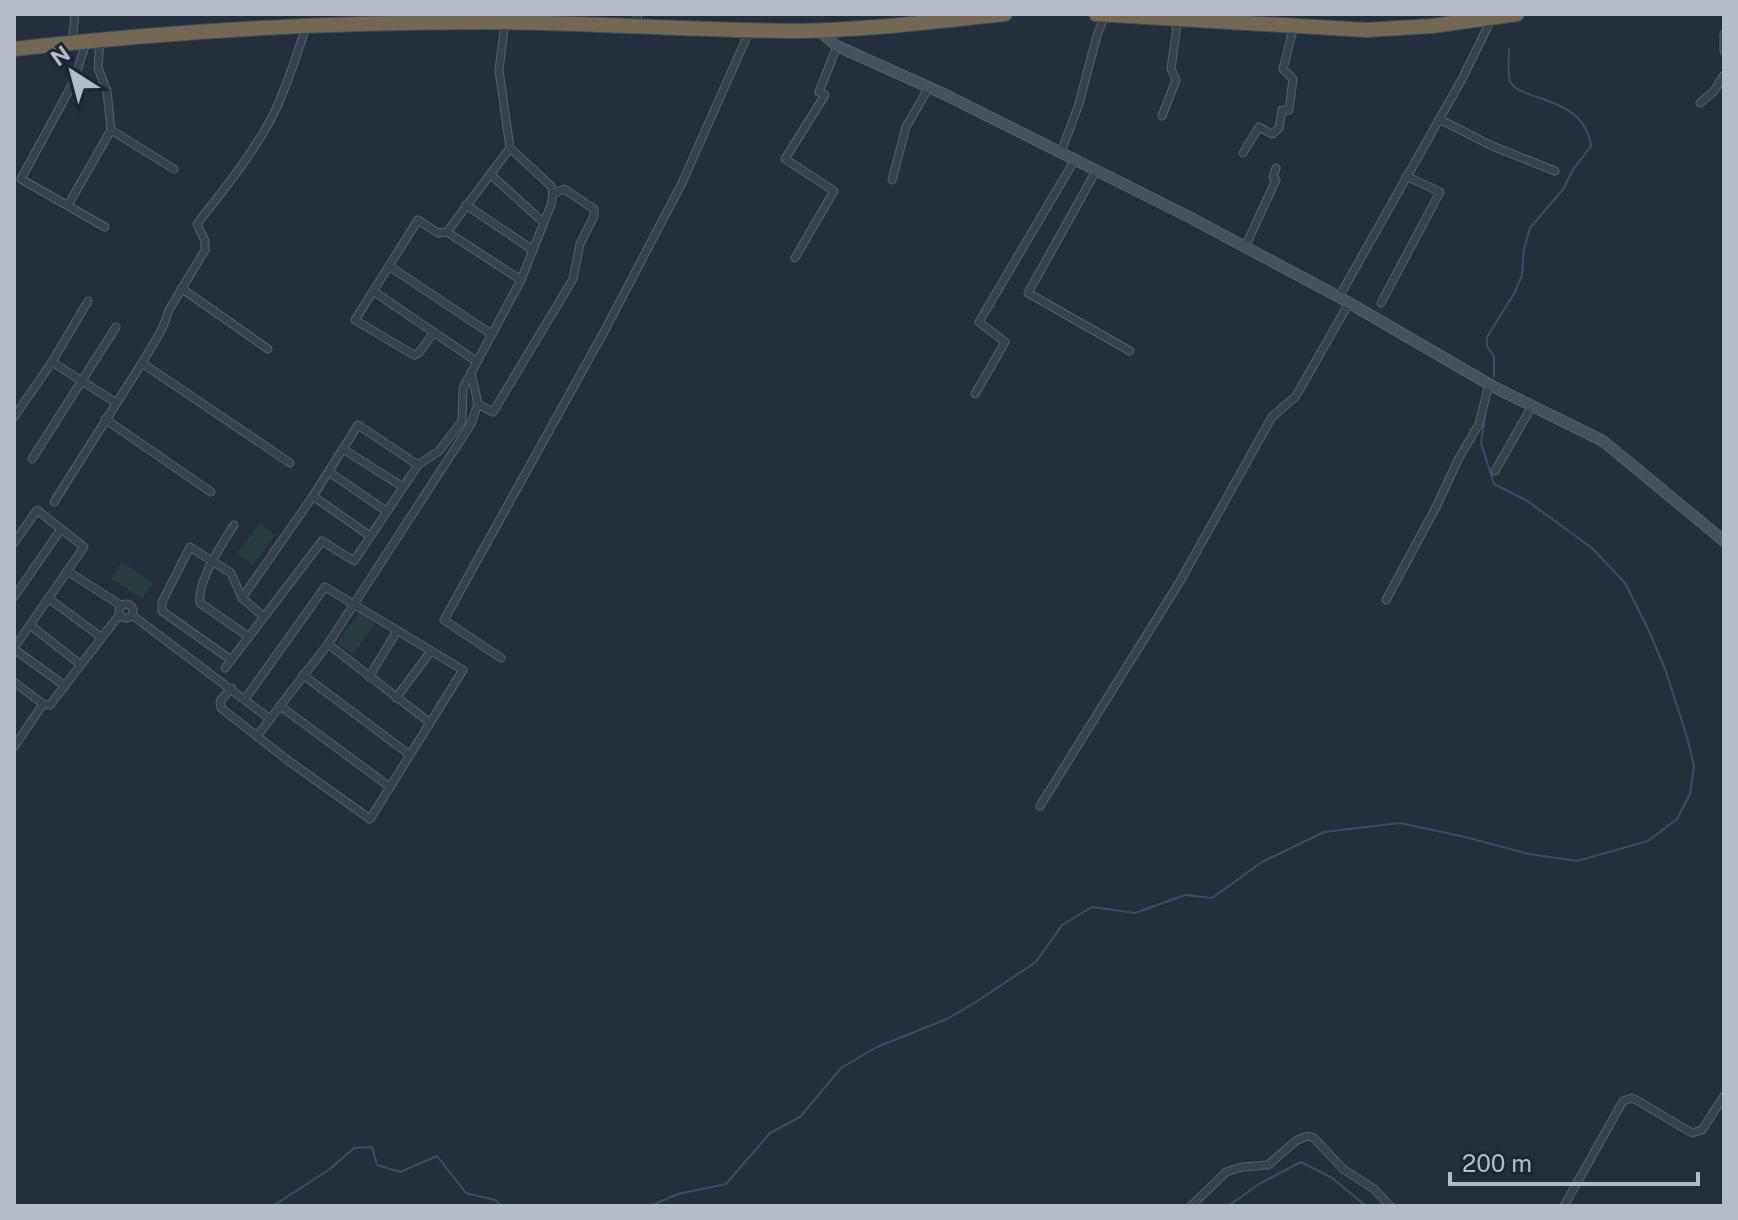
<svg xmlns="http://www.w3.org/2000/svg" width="1738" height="1220" font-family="'Public Sans',sans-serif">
<rect width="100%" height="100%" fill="#242f3e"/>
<g fill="#263c3f">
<polygon points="260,523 275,535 253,565 237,553"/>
<polygon points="122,562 153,583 142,599 111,578"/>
<polygon points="359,612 375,624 353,654 337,643"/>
</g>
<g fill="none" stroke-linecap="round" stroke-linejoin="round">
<g stroke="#394c67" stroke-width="2">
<path d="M1494,377V356L1487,346V337L1515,292L1522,275L1524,249L1530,228L1564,188L1572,171L1591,146C1584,94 1518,102 1510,81C1507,72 1509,58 1509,49"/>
<polyline points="273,1206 330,1169 354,1148 372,1147 377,1165 400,1172 437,1156 466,1193 495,1200 502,1206"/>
<polyline points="650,1206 678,1194 726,1184 770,1133 800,1117 841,1068 877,1047 947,1019 976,1002 1036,962 1062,925 1092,907 1135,913 1185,895 1212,898 1262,862 1324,832 1400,823 1465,837 1529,854 1577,861 1648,841 1677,819 1690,794 1694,766 1687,737 1665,669 1649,631 1625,583 1592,548 1526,500 1494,484 1481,443 1486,412"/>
<polyline points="1228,1206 1259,1184 1301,1162 1332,1178 1366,1206"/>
</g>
<g stroke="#565f6c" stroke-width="9">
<g id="street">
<polyline points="636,26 638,14"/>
<polyline points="1724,34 1724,51"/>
<polyline points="72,43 75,14"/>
<polyline points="86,43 73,83 21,179 105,227"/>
<polyline points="1700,103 1714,91 1724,75"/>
<polyline points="1162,116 1176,80 1171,69 1178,18"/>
<polyline points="1439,119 1492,146 1555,171"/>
<polyline points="111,130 174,169"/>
<polyline points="1061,152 1079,104 1096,39 1105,14"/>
<polyline points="1243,153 1259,127 1272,134 1279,128 1282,110 1289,110 1293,79 1283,69 1294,26"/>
<polyline points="1096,171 1028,293 1130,351"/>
<polyline points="490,174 543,222"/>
<polyline points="892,180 906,127 929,87"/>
<polyline points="68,205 111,130 107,91 98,68 100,40"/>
<polyline points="466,205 533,250"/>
<polyline points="447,232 510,148"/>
<polyline points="1245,247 1276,180 1273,177 1276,168"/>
<polyline points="795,258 834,191 785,159 825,95 819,92 837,46"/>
<polyline points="389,266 491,334"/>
<polyline points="181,288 268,349"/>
<polyline points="373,291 476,361"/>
<polyline points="1339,297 1462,79 1492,18"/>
<polyline points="1381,303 1440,192 1406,176"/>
<polyline points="434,332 419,353 414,355 355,320 418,220 438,233 447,232 521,280"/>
<polyline points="52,362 115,402"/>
<polyline points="142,363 290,463"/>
<polyline points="975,394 1005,342 979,322 1074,161"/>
<polyline points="478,404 493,412 573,279 580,244 594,216 594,209 564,189 553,194"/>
<polyline points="14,417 52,362 88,301"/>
<polyline points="105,419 211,492"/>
<polyline points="343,449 403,487"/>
<polyline points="32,459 116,327"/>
<polyline points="1495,471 1532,406"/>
<polyline points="329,472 386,511"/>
<polyline points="313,496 370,536"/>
<path d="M54,502L142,363L162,329L169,310L205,250V241L197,224C224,189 253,154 273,115C287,87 296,57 306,27"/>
<path d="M234,525C222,544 197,581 200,603L249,637"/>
<polyline points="14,543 37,510 84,547 14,648"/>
<polyline points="67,571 122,606"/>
<polyline points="14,597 61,529"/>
<polyline points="48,598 101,637"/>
<polyline points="242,598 313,496 358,425 418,465"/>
<polyline points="1386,600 1436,507 1459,458 1479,424 1489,384"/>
<circle cx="126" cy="611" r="7"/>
<polyline points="132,615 270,719"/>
<polyline points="30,625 81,665"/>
<polyline points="328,644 429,722"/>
<polyline points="14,649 65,686"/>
<polyline points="501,658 444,620 605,330 682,183 749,32"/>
<polyline points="231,660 162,611 162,602 190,547 231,573 242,598 264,617"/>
<polyline points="225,668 322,541 354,561 418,465 439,451 462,421 463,388 521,280 551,205 553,194 551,186 510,148 499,70 505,22"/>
<polyline points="303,675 410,755"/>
<polyline points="369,677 397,631"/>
<polyline points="14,682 43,704 50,705 120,614"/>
<polyline points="232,688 220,701 221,708 286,759 370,819 463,670 325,587 245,699"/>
<polyline points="396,698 431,651"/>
<polyline points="280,706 390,787"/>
<polyline points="257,736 328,644 471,424 478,404 471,372"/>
<polyline points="14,747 43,704"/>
<polyline points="1040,806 1179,583 1272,417 1296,396 1349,303"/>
<polyline points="1191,1206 1226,1172 1242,1167 1268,1165 1297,1140 1308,1136 1314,1138 1343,1169 1374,1189 1390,1206"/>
<polyline points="1564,1206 1623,1101 1632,1098 1638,1101 1692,1133 1702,1130 1724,1096"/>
</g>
</g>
<g stroke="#565f6c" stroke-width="12">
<polyline id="secondary" points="818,30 837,46 946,95 1191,218 1339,297 1494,387 1603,441 1724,541"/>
</g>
<g stroke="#434c59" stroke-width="16">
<g id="highway">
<polyline points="1096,14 1367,30 1432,26 1517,14"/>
<path d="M14,49C171,31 327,22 485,22C590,22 695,31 800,31C868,30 937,21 1005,14"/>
</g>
</g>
<use href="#street" stroke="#38414e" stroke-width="7"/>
<use href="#secondary" stroke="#465061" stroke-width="10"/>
<use href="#highway" stroke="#746855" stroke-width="14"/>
</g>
<rect width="1738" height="1220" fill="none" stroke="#b4bcc9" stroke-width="32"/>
<g transform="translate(72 72) rotate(324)" stroke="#1d2633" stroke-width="6" paint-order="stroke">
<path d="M0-6L14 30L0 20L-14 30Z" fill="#b4bcc9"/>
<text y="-12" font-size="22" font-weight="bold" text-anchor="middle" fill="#b4bcc9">N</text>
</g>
<path d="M1450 1172v12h248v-12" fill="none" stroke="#b4bcc9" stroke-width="4"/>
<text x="1462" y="1172" font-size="24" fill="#b4bcc9" stroke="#1d2633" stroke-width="6" paint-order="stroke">200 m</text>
</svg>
